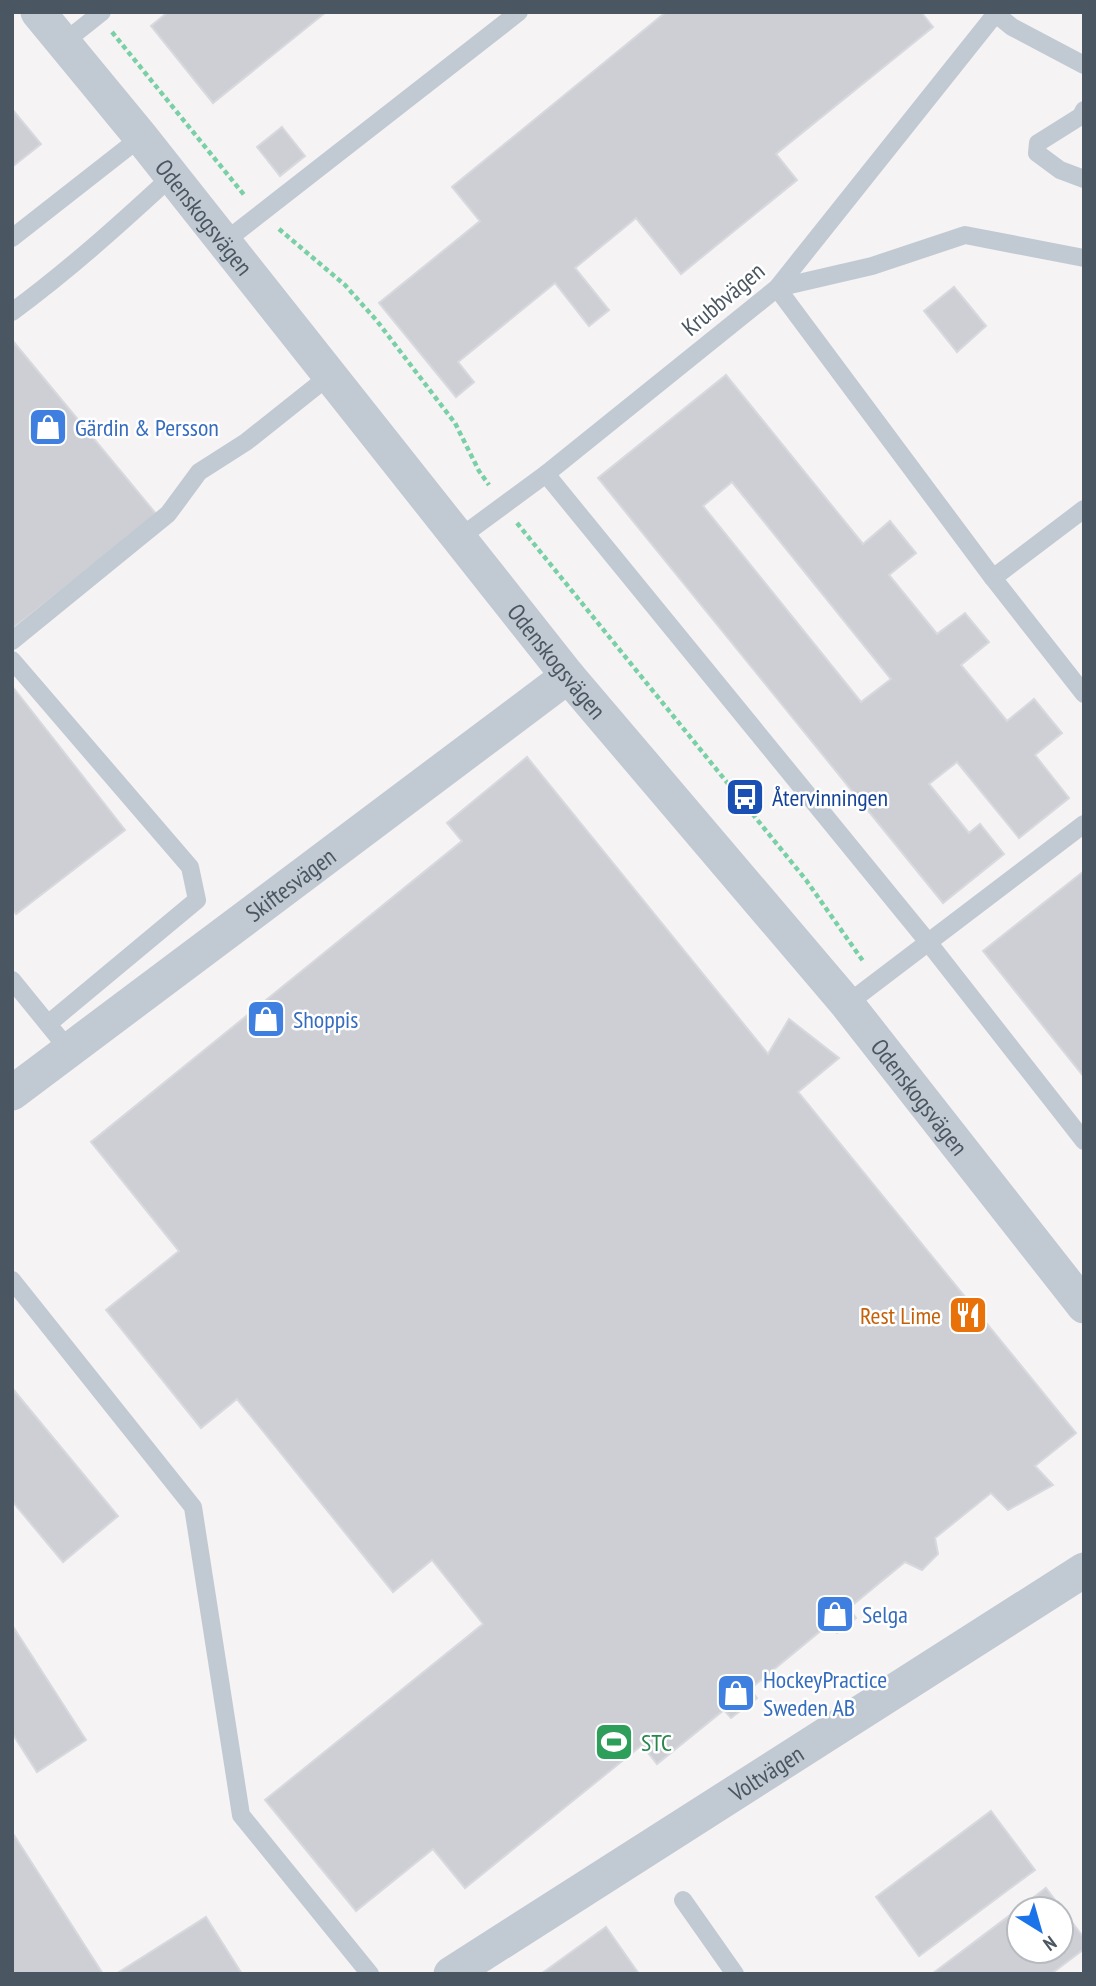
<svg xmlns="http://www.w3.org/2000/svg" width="1096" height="1986" font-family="'PT Sans Narrow',sans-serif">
<rect width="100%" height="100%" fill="#f5f3f3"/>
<g fill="#cdcfd5" stroke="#d7d9de" stroke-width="2" fill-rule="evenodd">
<polygon points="168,12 326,12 213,103 151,26"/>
<polygon points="666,12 921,12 933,27 776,154 797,180 681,274 636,218 575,268 609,310 589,326 555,283 458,362 474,382 456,397 379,303 480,221 452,187"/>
<polygon points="12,109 41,144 12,167"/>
<polygon points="282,127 305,156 280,176 257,147"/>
<polygon points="954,287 986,326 957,352 924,311"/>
<polygon points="12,340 157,515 12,629"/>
<path d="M726,375L863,544L890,521L916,553L889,575L937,634L965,613L989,642L961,665L1007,721L1034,699L1062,733L1035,755L1069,798L1019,838L957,762L929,784L969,833L980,824L1004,854L943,903L598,478ZM732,482L891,679L861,702L703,506Z"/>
<polygon points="12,686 125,830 16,914 12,909"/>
<polygon points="527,757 768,1054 789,1019 839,1058 798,1092 1076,1433 1035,1466 1053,1485 1008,1510 991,1493 935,1538 938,1554 922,1570 905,1562 849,1608 856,1618 837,1633 829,1624 750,1689 757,1698 731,1718 724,1710 657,1764 642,1745 465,1888 433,1849 356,1911 265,1800 483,1624 432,1560 393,1592 237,1399 201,1428 106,1310 179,1251 91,1142 462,841 447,823"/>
<polygon points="1084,871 1084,1077 983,951"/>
<polygon points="12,1388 118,1516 63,1562 12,1501"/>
<polygon points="12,1625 86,1740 37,1772 12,1733"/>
<polygon points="991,1811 1035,1870 919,1956 876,1897"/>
<polygon points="12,1832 103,1974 12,1974"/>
<path d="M1046,1888L1084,1938V1949L1051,1974H932ZM1019,1909H1061V1951H1019Z"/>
<polygon points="206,1917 242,1974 116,1974"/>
<polygon points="606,1927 639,1974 541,1974"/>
</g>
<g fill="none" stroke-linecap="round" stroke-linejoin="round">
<g stroke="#7ad0a6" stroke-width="4.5" stroke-dasharray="5 3.5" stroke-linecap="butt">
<polyline points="112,32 245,196"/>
<polyline points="279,229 345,285 377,321 455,423 479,471 489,485"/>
<polyline points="517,523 806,880 863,961"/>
</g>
<g stroke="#c1cad2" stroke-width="18">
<polyline points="996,14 1012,27 1084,65"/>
<polyline points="63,43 102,12"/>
<polyline points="1084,110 1081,116 1038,143 1037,153 1060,170 1084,179"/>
<polyline points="12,238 141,137"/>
<polyline points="224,242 519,12"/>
<polyline points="1084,258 965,235 872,266 777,288 993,578 1084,694"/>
<path d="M12,312C69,270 120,224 172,176"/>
<polyline points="546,474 928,942 1084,1141"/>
<polyline points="459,538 546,474 777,288 997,12"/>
<polyline points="993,578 1084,509"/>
<polyline points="12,641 168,514 199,472 246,442 329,376"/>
<polyline points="12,660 190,867 197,900 48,1024"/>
<polyline points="12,980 69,1050"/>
<polyline points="847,1004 1084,824"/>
<polyline points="12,1280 193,1507 241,1815 370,1974"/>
<polyline points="683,1900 735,1974"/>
</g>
<g stroke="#c1cad2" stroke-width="35">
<path id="s1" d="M38,12L141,137L568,676L847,1004L1084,1306"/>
<path id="s2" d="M12,1093L568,676"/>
<path id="s3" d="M451,1974L1084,1570"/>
</g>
</g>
<defs>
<g id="shop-square" transform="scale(2.0125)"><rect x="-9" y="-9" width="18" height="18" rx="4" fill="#3f7fe0" stroke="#fff"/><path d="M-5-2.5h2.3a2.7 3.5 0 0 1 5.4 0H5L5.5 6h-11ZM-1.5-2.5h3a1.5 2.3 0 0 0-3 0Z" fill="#fff"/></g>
<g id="bus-square" transform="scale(2.0125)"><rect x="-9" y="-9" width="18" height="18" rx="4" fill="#1a4fb4" stroke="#fff"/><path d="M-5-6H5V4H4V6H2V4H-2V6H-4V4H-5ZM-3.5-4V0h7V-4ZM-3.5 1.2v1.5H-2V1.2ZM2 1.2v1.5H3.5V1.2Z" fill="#fff"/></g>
<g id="restaurant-square" transform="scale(2.0125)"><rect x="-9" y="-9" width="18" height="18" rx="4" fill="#e8710a" stroke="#fff"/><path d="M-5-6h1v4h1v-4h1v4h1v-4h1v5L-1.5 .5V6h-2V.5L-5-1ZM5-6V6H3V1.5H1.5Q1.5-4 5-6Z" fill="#fff"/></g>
<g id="stadium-square" transform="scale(2.0125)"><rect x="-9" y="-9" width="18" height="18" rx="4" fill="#2e9e5b" stroke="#fff"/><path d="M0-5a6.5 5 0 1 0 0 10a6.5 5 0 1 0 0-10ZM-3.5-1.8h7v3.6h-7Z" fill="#fff"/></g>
</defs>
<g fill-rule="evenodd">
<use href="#shop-square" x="48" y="427"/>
<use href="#bus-square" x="745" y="797"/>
<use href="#shop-square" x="266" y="1019"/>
<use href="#restaurant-square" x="968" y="1315"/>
<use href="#shop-square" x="835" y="1614"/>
<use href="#shop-square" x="736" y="1693"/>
<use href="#stadium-square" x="614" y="1742"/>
</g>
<g text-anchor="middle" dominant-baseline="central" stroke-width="5" stroke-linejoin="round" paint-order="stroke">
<g font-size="24" fill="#4a5661" stroke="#fff">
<text stroke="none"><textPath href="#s1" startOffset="264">Odenskogsvägen</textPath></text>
<text transform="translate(723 299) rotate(-40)">Krubbvägen</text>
<text stroke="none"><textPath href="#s1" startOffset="831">Odenskogsvägen</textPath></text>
<text stroke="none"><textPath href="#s2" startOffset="348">Skiftesvägen</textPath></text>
<text stroke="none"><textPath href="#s1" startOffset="1398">Odenskogsvägen</textPath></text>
<text stroke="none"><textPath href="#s3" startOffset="374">Voltvägen</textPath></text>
</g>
<g font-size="24" fill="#366cbe" stroke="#fff" text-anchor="start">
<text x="75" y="427">Gärdin &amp; Persson</text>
<text x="293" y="1019">Shoppis</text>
<text x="862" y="1614">Selga</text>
<text x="763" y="1679">HockeyPractice<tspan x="763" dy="28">Sweden AB</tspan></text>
</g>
<g font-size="24" fill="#164399" stroke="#fff" text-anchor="start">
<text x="772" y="797">Återvinningen</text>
</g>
<g font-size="24" fill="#c56008" stroke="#fff" text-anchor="end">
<text x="941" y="1315">Rest Lime</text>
</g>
<g font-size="24" fill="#27864d" stroke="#fff" text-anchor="start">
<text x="641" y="1742">STC</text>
</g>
</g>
<rect width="1096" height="1986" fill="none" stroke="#4a5661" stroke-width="28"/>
<g transform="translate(1040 1930) rotate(143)"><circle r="33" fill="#ffffff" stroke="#b7bbc0" stroke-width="2"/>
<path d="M0-5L12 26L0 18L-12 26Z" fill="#1a73e8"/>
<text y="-10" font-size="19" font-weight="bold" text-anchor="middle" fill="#4a5661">N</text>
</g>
</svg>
